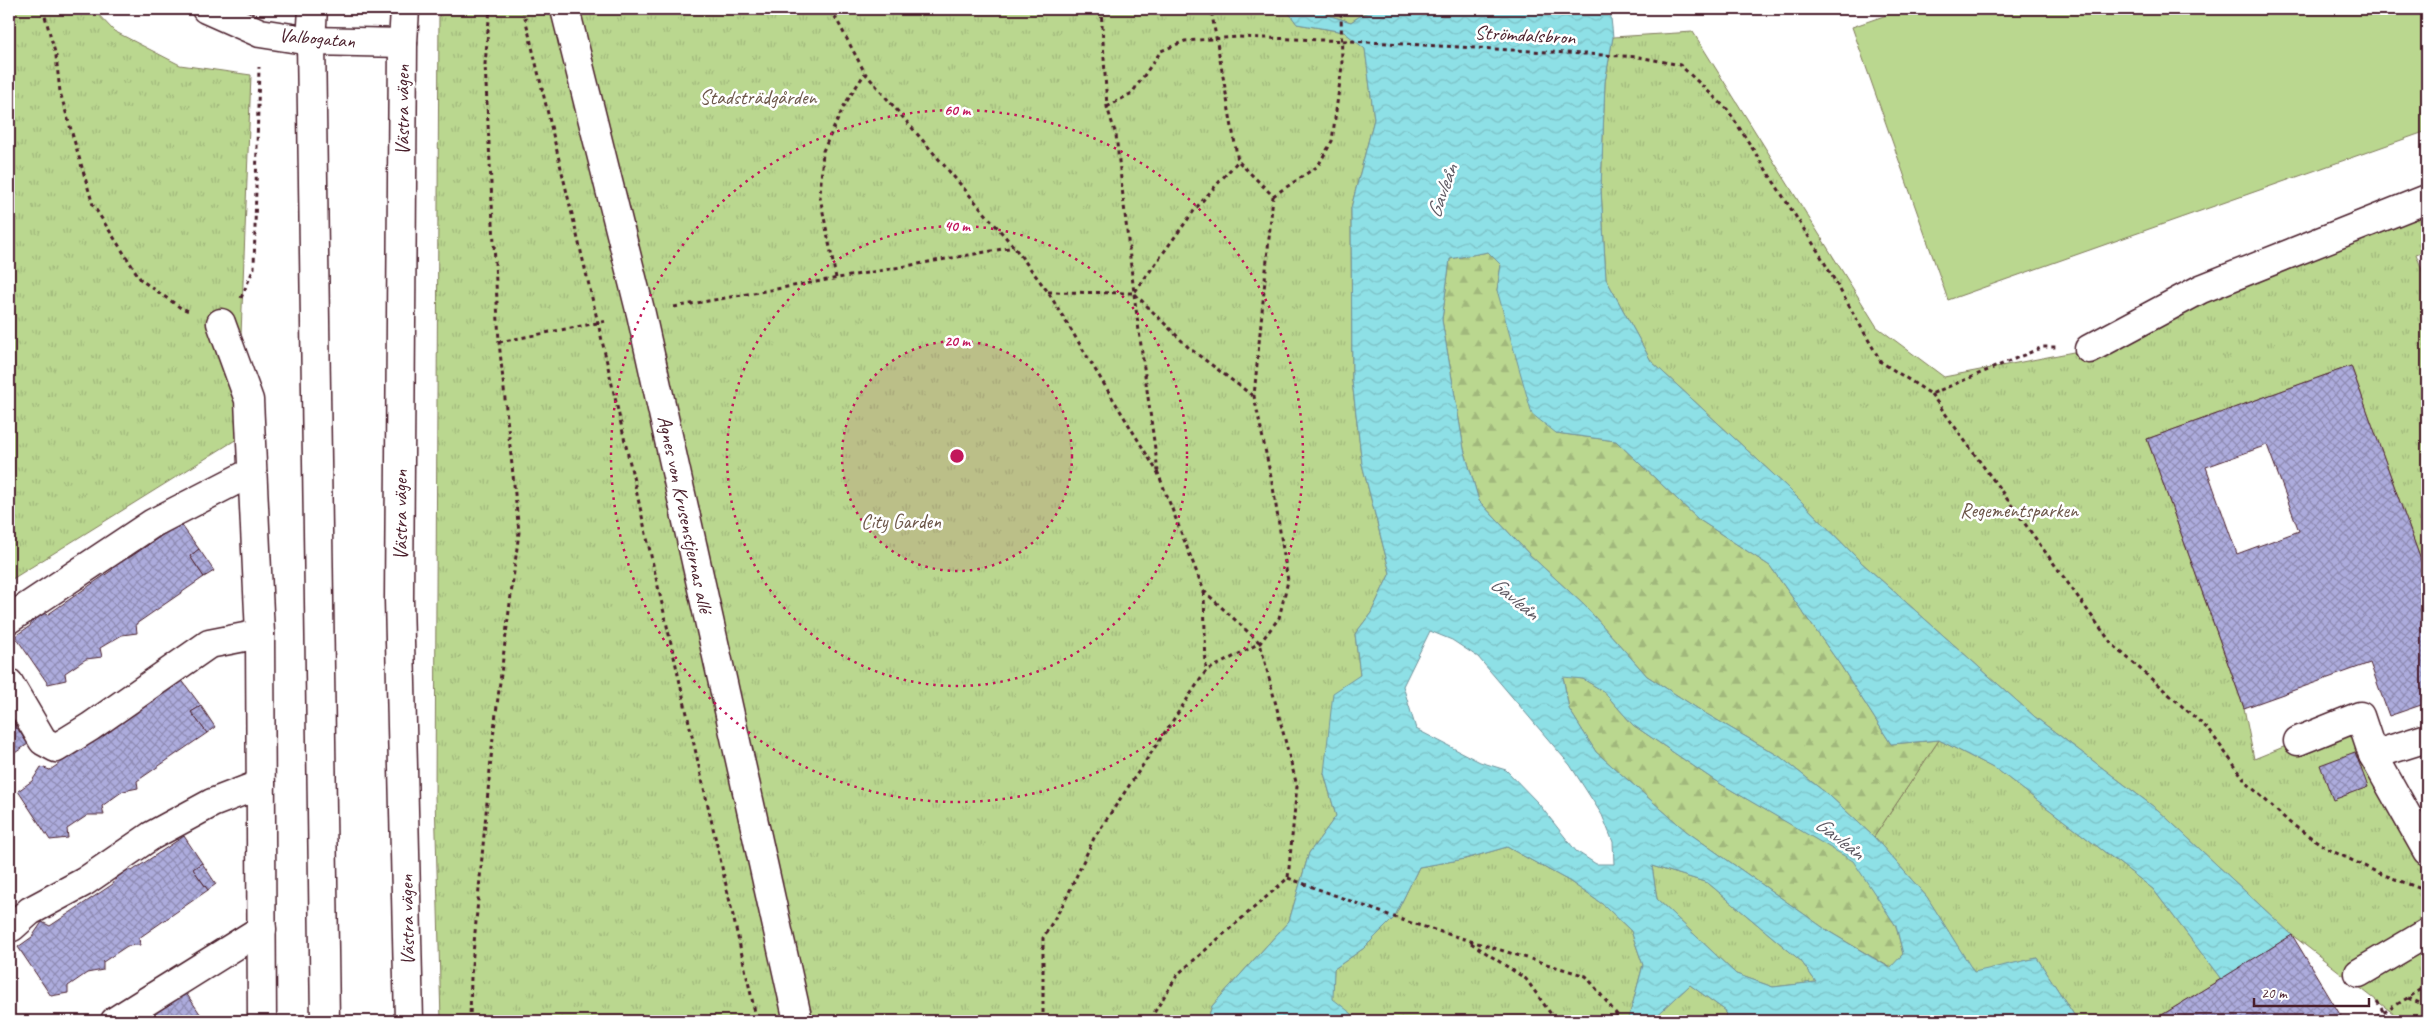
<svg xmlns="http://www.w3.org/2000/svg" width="2436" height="1030" font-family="Caveat,sans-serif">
<defs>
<pattern id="grass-tufts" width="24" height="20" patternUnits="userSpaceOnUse" patternTransform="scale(1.25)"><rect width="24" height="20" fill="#bad78f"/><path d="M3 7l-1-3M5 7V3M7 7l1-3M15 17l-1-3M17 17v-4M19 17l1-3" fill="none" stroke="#a1b87c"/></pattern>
<pattern id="forest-firs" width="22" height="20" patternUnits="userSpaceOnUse" patternTransform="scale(1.25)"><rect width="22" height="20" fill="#bad78f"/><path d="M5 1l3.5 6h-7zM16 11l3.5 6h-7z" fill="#a1b87c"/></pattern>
<pattern id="water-waves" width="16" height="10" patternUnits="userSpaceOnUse" patternTransform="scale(1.25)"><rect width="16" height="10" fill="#8ee0e6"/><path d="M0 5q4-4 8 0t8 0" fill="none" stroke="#7cc0c5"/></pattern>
<pattern id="building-cross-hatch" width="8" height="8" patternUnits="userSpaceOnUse" patternTransform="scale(1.25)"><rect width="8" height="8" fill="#adacdd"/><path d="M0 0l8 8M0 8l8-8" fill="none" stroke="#8f8bb3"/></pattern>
</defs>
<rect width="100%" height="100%" fill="#fff"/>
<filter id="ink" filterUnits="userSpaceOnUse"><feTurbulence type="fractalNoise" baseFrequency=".02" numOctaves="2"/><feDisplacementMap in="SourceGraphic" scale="10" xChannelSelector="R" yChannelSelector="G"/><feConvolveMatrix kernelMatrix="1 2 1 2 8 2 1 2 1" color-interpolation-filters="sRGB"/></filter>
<g filter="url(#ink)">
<g fill="url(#grass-tufts)" stroke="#827b5d">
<polygon points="9,9 93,9 114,31 180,65 251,75 237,439 9,581 9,46 13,33"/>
<polygon points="439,9 1286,9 1297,24 1344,32 1365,48 1374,119 1351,208 1352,381 1362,464 1390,573 1371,613 1355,634 1360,675 1324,773 1336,816 1309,853 1289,921 1212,1006 1207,1021 441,1021 435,796"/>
<polygon points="1321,9 1379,9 1363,14 1351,22 1327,15"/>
<polygon points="1693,32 1877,327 1944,377 2089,349 2427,201 2427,250 2416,254 2427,283 2427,577 2351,366 2147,439 2244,708 2254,759 2360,716 2427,845 2427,1021 2403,1021 2292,935 2158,810 2035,717 1862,563 1788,488 1651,361 1606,279 1601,189 1605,82 1613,37"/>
<polygon points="1939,740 1999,771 2153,889 2221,979 2152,1021 2078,1021 2037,958 1974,973 1927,897 1874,837"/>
<polygon points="1507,847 1569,881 1605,906 1631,931 1643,965 1628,1021 1361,1021 1332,1000 1334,969 1364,948 1394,918 1419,867 1465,859"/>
<polygon points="1652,866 1708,883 1801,961 1816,982 1773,987 1736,974 1657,899"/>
<polygon points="1690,985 1726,1011 1725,1021 1651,1021"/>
</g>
<g fill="url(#forest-firs)" stroke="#827b5d">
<polygon points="1488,252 1501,265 1497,290 1556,433 1616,441 1698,519 1770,566 1841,666 1891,744 1939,740 1874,837 1831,797 1779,756 1703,712 1647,676 1585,606 1530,555 1479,501 1464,449 1442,320 1450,259"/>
<polygon points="1563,676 1583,679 1603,691 1633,725 1714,780 1854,861 1896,926 1903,954 1891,968 1828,931 1686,831 1596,752 1569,709"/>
</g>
<polygon fill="#bad78f" stroke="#827b5d" points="1904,9 2427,9 2427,131 1948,300 1852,27"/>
<path fill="url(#water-waves)" stroke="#73939b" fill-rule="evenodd" d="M1286,9H1321L1327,15L1351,22L1363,14L1379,9H1610L1613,37L1605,82L1601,189L1606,279L1651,361L1788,488L1862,563L2035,717L2158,810L2292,935L2221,979L2153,889L1999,771L1939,740L1891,744L1841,666L1770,566L1698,519L1616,441L1556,433L1532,414L1497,290L1501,265L1488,252L1450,259L1442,320L1464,449L1479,501L1530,555L1585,606L1647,676L1703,712L1779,756L1831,797L1874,837L1927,897L1974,972L2037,958L2078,1021H1725L1726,1011L1690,985L1651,1021H1628L1643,965L1631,931L1605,906L1569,881L1507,847L1465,859L1419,867L1394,918L1364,948L1334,969L1333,999L1361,1021H1207L1212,1006L1289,921L1309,853L1336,816L1324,773L1333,693L1360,675L1355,634L1371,613L1390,573L1362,464L1352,381L1351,208L1374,119L1365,49L1344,32L1297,24ZM1430,631L1452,640L1478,657L1570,765L1602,815L1613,842L1614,864H1596L1576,851L1538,803L1506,770L1480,762L1416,729L1403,686ZM1563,677L1583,679L1603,691L1633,725L1714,780L1853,861L1896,926L1903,954L1890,968L1828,931L1686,831L1596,752L1569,709ZM1652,866L1708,883L1801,961L1816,982L1773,987L1736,974L1657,899Z"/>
<g fill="url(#building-cross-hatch)" stroke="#4a1f2b" fill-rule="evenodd">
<path d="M2351,366L2427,577V703L2389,716L2370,663L2244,708L2147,439ZM2267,445L2299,531L2237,554L2206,467Z"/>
<polygon points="180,523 199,549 190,556 204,577 136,624 137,633 122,635 100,648 102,657 86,659 65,673 66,680 48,684 15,636 30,626 38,609 47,615 112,570 120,555 129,558"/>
<polygon points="199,549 214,571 204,577 190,556"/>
<polygon points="181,679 201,706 191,712 207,733 137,781 138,788 123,791 102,806 104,815 88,815 67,829 68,838 50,840 18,791 32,781 41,767 50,770"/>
<polygon points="201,706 215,727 207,733 191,712"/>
<polygon points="9,716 28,744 9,757"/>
<polygon points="2355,752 2368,787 2333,800 2320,765"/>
<polygon points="184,836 202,863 193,869 208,890 139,938 140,945 127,946 103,962 103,970 87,973 68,986 68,993 51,996 18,947 32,937 42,922 50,926 113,884 123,867 132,871"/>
<polygon points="202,863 216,884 208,890 193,869"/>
<polygon points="2292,935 2344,1021 2152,1021 2221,979"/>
<polygon points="186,993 205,1021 144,1021"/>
</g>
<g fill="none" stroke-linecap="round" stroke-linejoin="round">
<g stroke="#4a1f2b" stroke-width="31">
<g id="minor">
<polyline points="206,9 260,33 311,41"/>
<polyline points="565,9 641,314 798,1021"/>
<polyline points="221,323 249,400 260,634 262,1021"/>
<polyline points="2089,349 2201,289 2427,199"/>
<polyline points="9,619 153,523 252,472"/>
<polyline points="9,683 43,741 56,748 90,727 209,644 260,634"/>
<polyline points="2298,741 2360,716 2373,755 2427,851"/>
<polyline points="2373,755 2427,738"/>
<polyline points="12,927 30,911 84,882 151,836 212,803 261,784"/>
<polyline points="2359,973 2427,933"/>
<polyline points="115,1021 262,929"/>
</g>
</g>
<g stroke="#4a1f2b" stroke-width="31">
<g id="major">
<polyline points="313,9 311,41 325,1021"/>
<polyline points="405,9 403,43 399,599 409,1021"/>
<polyline points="311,41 403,43"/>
</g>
</g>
<g stroke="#4a1f2b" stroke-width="3" stroke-dasharray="4 4" stroke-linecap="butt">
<polyline points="43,9 56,56 60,92 93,205 141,280 181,308 189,311"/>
<polyline points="523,9 598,323 757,1021"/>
<polyline points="831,9 865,73 1014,247 1048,292 1158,473 1204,591 1260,643 1297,786 1288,878 1178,974 1149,1021"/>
<polyline points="1101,9 1107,107 1116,135 1134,293 1189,348 1253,396"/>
<polyline points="1107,107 1132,93 1161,51 1185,41 1238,37 1350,41 1639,57 1680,65 1728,110 1819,253 1881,362 1931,394 2043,347 2056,347"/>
<polyline points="1273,196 1318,166 1332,141 1342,66 1341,9"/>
<polyline points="836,278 820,197 823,151 845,104 865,73"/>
<polyline points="1048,292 1134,293 1196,208 1238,161"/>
<polyline points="1134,294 1158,471"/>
<polyline points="241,298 254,268 259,67"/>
<polyline points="674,307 1014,247"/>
<polyline points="499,342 607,321"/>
<polyline points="1931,394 2112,644 2209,730 2247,783 2290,823 2328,849 2379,873 2427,891"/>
<polyline points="1204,592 1206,671"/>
<polyline points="1288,878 1405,921 1586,976 1622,1021"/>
<polyline points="1471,943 1526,979 1553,1017 1553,1021"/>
<polyline points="2408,998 2427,1006"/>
<polyline points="2377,1001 2384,1013"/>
<polyline points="470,1021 471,976 493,737 519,532 499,342 485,64 490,9"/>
<polyline points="1043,1021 1043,938 1065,901 1094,838 1206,671 1260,643 1279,618 1288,581 1273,487 1254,396 1273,196 1238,161 1211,9"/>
<polyline points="2370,1021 2427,986"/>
</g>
<use href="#minor" stroke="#fff" stroke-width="28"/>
<use href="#major" stroke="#fff" stroke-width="28"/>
</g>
</g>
<circle cx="957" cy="456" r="115" fill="#c2185b" fill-opacity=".12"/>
<g fill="none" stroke="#c2185b" stroke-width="2.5" stroke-dasharray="2.5 5">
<circle cx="957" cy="456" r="115"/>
<circle cx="957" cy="456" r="230"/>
<circle cx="957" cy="456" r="346"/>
</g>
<g text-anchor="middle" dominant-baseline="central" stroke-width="5" stroke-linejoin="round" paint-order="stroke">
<g font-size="20" fill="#4a1f2b" stroke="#fff">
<text transform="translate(1525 35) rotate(3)">Strömdalsbron</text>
<text transform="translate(317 38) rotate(5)">Valbogatan</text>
<text transform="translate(402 110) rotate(-90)">Västra vägen</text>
<text transform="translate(685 514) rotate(78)">Agnes von Krusenstjernas allé</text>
<text transform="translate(400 515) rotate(-90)">Västra vägen</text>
<text transform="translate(407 920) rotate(-91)">Västra vägen</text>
</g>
<g font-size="20" fill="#6c5649" stroke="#fff">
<text x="758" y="97">Stadsträdgården</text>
<text x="2019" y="510">Regementsparken</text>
<text x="901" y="521">City Garden</text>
</g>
<g font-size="21" font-style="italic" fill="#5e5963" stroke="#fff">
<text transform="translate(1442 191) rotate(-70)">Gavleån</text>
<text transform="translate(1515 598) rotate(39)">Gavleån</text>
<text transform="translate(1840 838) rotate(38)">Gavleån</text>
</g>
</g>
<circle cx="957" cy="456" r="8" fill="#c2185b" stroke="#fff" stroke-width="2.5"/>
<g font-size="15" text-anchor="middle" font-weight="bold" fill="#c2185b" stroke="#fff" stroke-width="5" stroke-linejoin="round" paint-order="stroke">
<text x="957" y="115">60 m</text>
<text x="957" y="231">40 m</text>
<text x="957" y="346">20 m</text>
</g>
<rect width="2436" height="1030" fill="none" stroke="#fff" stroke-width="30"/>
<rect x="15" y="15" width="2406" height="1000" fill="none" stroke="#4a1f2b" stroke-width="2" filter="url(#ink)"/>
<path d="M2254 998v8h115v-8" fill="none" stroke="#4a1f2b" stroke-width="2.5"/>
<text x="2261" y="998" font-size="15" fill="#4a1f2b" stroke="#ffffff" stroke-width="4" paint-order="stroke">20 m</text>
</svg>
